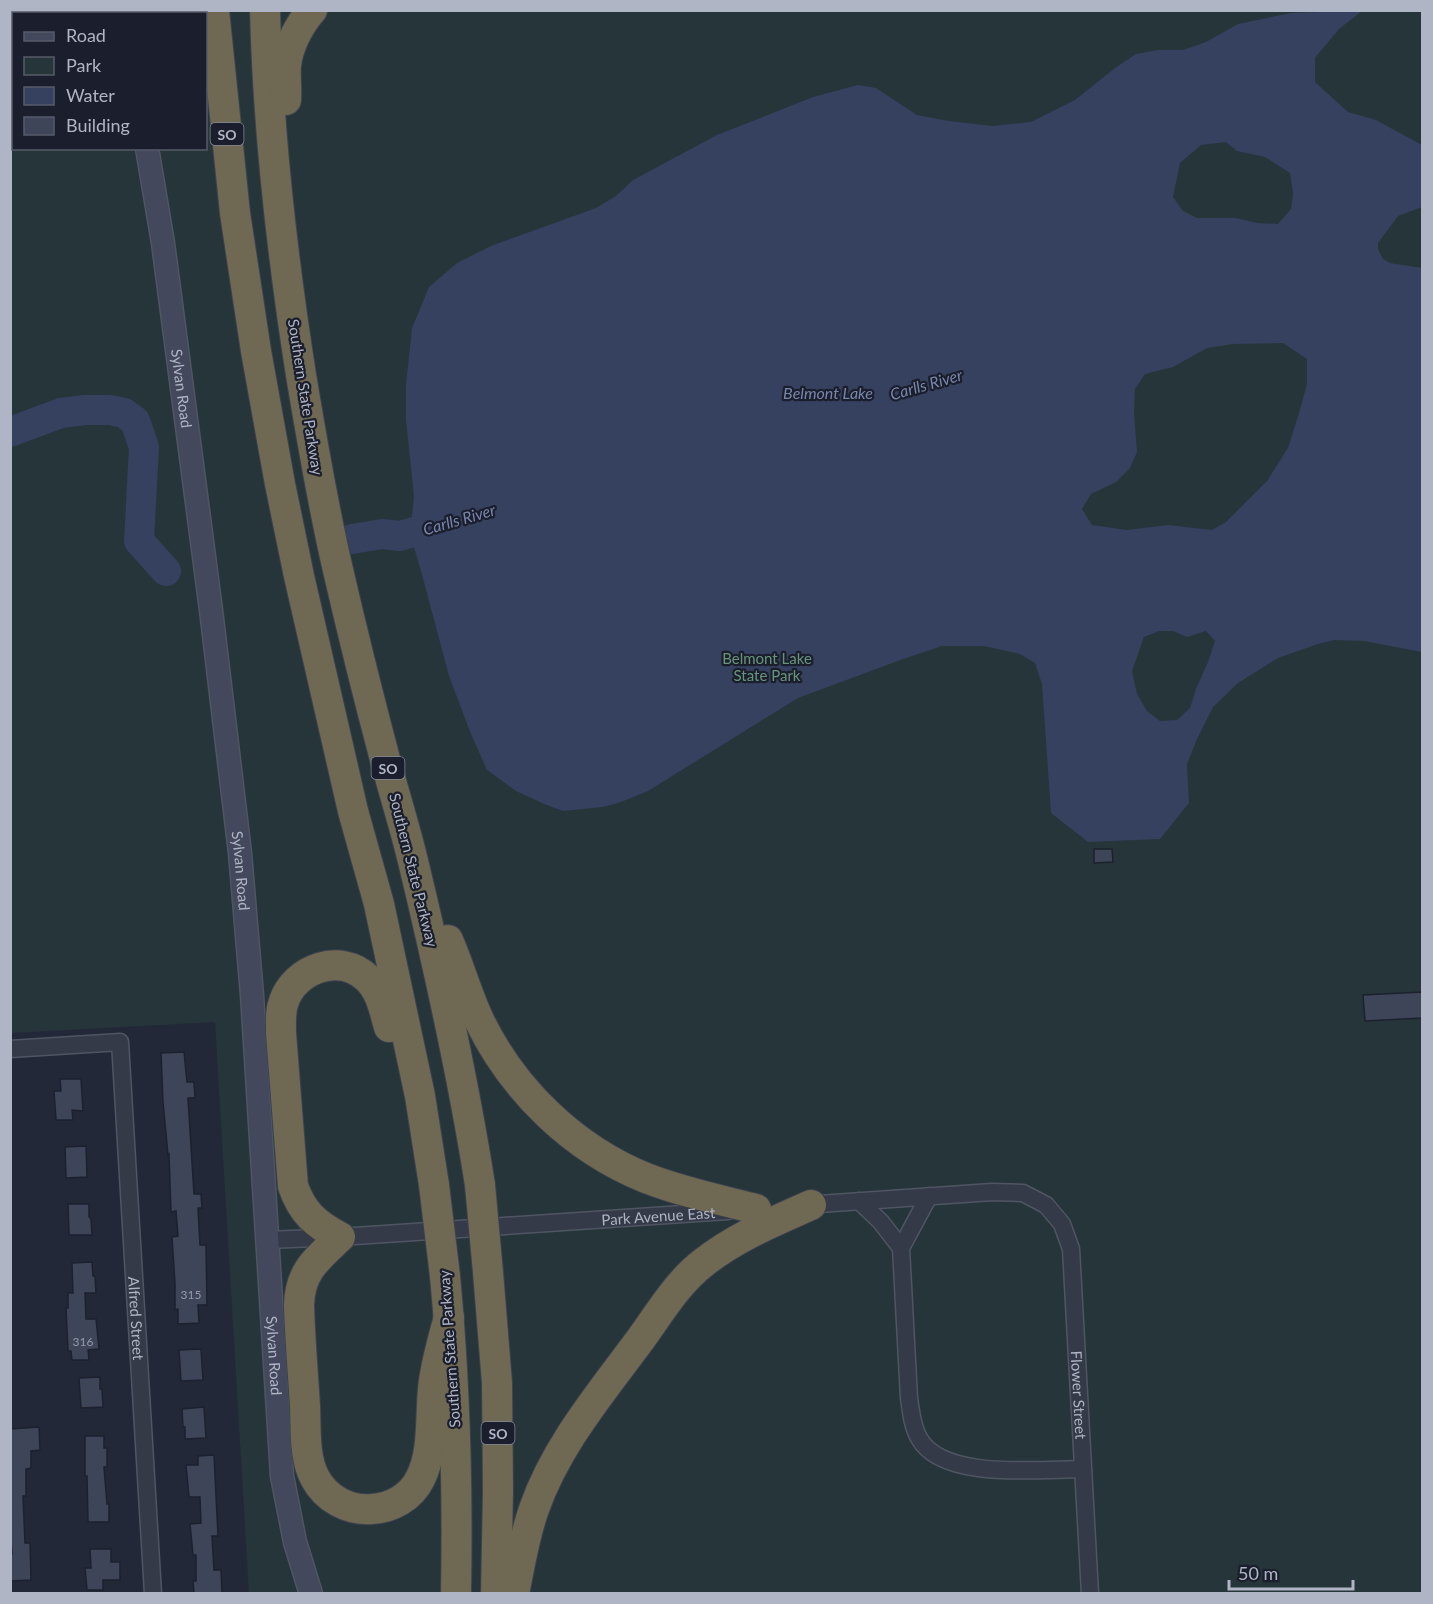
<svg xmlns="http://www.w3.org/2000/svg" width="1433" height="1604" font-family="Lato,sans-serif">
<rect width="100%" height="100%" fill="#222838"/>
<path fill="#25353a" fill-rule="evenodd" d="M11,11H1422V1593H249L215,1022L11,1033ZM14,14H206V148H14Z"/>
<path fill="#36405f" fill-rule="evenodd" d="M1322,11H1362L1339,29L1315,58V82L1348,112L1376,120L1422,145V207L1398,216L1378,243V249L1383,259L1390,263L1422,268V652L1364,641L1334,640L1318,644L1278,658L1238,683L1213,707L1197,739L1187,764L1189,803L1160,839L1088,842L1051,813L1042,684L1035,663L1020,654L984,646H942L903,659L798,698L648,791L621,802L603,807L563,811L544,804L516,791L487,770L471,734L449,676L421,571L413,544L401,541L399,530L411,524L414,497L406,420V384L412,328L429,287L457,263L491,246L596,208L616,196L633,180L717,135L813,97L858,85L876,88L917,115L949,121L993,126L1031,122L1075,100L1115,68L1136,54L1158,50H1183L1206,42L1238,24L1291,13L1319,12ZM1226,142L1237,151L1265,157L1290,173L1293,193L1291,209L1278,224L1257,223L1236,218H1197L1183,211L1173,197L1180,163L1201,145ZM1283,343L1307,359V384L1299,413L1288,448L1267,481L1226,522L1212,530L1168,525L1127,530L1092,525L1082,509L1091,494L1116,482L1130,468L1137,452L1134,412L1135,389L1145,374L1173,367L1207,348L1233,344ZM1159,631H1173L1187,637L1206,631L1215,641L1208,662L1196,689L1190,708L1177,720L1160,721L1147,711L1137,694L1132,671L1144,637Z"/>
<g fill="none" stroke-linecap="round" stroke-linejoin="round">
<g stroke="#36405f" stroke-width="30">
<polyline points="10,432 61,413 85,410 110,410 124,413 135,421 144,447 139,541 166,571"/>
<polyline points="352,539 382,534 400,536 440,524"/>
</g>
</g>
<g fill="#3e4558" stroke="#1d212f" stroke-width="1.5">
<polygon points="1094,849 1112,849 1113,862 1094,863"/>
<polygon points="1422,992 1422,1018 1365,1021 1363,995"/>
<polygon points="184,1052 187,1082 194,1082 195,1098 188,1098 194,1194 201,1194 202,1208 198,1208 200,1245 206,1245 207,1305 198,1305 199,1323 178,1324 178,1309 175,1310 175,1284 172,1237 178,1236 176,1211 171,1212 169,1154 168,1155 163,1102 161,1053"/>
<polygon points="60,1079 81,1079 83,1111 72,1110 73,1120 56,1120 54,1091 61,1091"/>
<polygon points="86,1146 87,1177 66,1178 65,1147"/>
<polygon points="68,1204 89,1204 89,1217 91,1219 92,1235 69,1235"/>
<polygon points="92,1262 93,1276 95,1276 96,1293 85,1293 86,1319 96,1319 99,1349 88,1350 89,1360 72,1360 71,1351 68,1351 66,1308 68,1308 68,1293 73,1293 72,1263"/>
<polygon points="201,1349 203,1380 181,1381 179,1350"/>
<polygon points="100,1377 100,1389 102,1389 103,1407 81,1408 79,1378"/>
<polygon points="204,1407 206,1438 185,1439 185,1427 183,1427 182,1409"/>
<polygon points="39,1427 40,1450 31,1451 31,1468 26,1469 26,1496 23,1496 25,1543 30,1543 31,1580 10,1581 10,1554 12,1554 10,1528 10,1429"/>
<polygon points="85,1436 104,1436 104,1448 107,1448 107,1467 104,1467 107,1504 109,1504 109,1522 88,1522 87,1476 85,1476"/>
<polygon points="214,1455 218,1536 212,1536 214,1570 221,1570 222,1593 194,1593 193,1581 196,1581 196,1555 193,1555 190,1524 201,1523 200,1497 189,1497 186,1465 198,1465 198,1456"/>
<polygon points="90,1549 111,1549 111,1562 120,1562 120,1580 103,1580 103,1590 87,1590 85,1568 91,1568"/>
</g>
<g fill="none" stroke-linecap="round" stroke-linejoin="round">
<g stroke="#505563" stroke-width="19">
<g id="street">
<path id="s1" d="M10,1049L120,1042L153,1594"/>
<path d="M929,1196L901,1248L909,1398C911,1411 912,1426 919,1438C942,1481 1041,1469 1083,1469"/>
<polyline points="859,1201 881,1222 901,1248"/>
<path id="s2" d="M805,1205L992,1192L1023,1193L1046,1205L1062,1224L1071,1249L1090,1594"/>
<path id="s3" d="M267,1240L340,1237L728,1211"/>
</g>
</g>
<g stroke="#505563" stroke-width="25">
<g id="secondary">
<path id="s4" d="M147,148L163,243L211,610L240,853L252,995L282,1476L295,1542L311,1594"/>
</g>
</g>
<g stroke="#3d4250" stroke-width="32">
<g id="highway">
<polyline points="111,10 117,14"/>
<polyline points="214,10 235,213 256,351 280,484 299,576 353,811 379,904 420,1096 434,1185"/>
<path d="M265,10C268,133 282,254 301,375C312,441 323,506 338,570C353,635 369,699 386,763C395,796 405,828 413,861C439,969 463,1076 480,1185"/>
<path d="M286,100C287,89 285,77 286,66C288,46 299,25 312,10"/>
<path d="M448,940C460,967 467,995 480,1022C514,1091 574,1149 646,1178C682,1192 720,1200 756,1209"/>
<path d="M389,1027C384,1010 381,991 367,978C340,952 295,969 284,1001C280,1011 281,1022 281,1033L293,1186C302,1212 315,1224 340,1237C317,1259 300,1271 299,1305C300,1339 303,1373 305,1406C306,1429 304,1458 315,1478C326,1499 349,1511 372,1509C392,1508 411,1497 420,1479C434,1452 430,1418 433,1389C435,1366 443,1339 449,1317"/>
<polyline points="488,1272 497,1383 498,1491 496,1594"/>
<path d="M445,1276C455,1382 458,1487 456,1594"/>
<path d="M514,1594C520,1565 524,1537 534,1509C556,1446 600,1394 640,1340C659,1314 677,1283 703,1263C736,1237 773,1222 811,1205"/>
</g>
</g>
<use href="#street" stroke="#353a49" stroke-width="16"/>
<use href="#secondary" stroke="#43485c" stroke-width="22"/>
<use href="#highway" stroke="#6f6853" stroke-width="30"/>
<g stroke="#3d4250" stroke-width="32" stroke-linecap="butt">
<g id="highway-bridge">
<polyline points="434,1185 445,1276"/>
<polyline points="480,1185 488,1272"/>
</g>
</g>
<use href="#highway-bridge" stroke="#6f6853" stroke-width="30"/>
</g>
<g text-anchor="middle" dominant-baseline="central" stroke-width="4.5" stroke-linejoin="round" paint-order="stroke">
<g font-size="12" fill="#9499aa">
<text x="191" y="1294">315</text>
<text x="83" y="1341">316</text>
</g>
<g fill="#1b1f2d" stroke="#838897" stroke-width="1.5">
<rect x="210.5" y="123" width="33" height="22" rx="4.5"/>
<rect x="371.5" y="757" width="33" height="22" rx="4.5"/>
<rect x="481.5" y="1422" width="33" height="22" rx="4.5"/>
</g>
<g font-size="14" font-weight="bold" fill="#b0b5c5">
<text x="227" y="134">SO</text>
<text x="388" y="768">SO</text>
<text x="498" y="1433">SO</text>
</g>
<g font-size="15" fill="#b0b5c5" stroke="#1b1f2d">
<text stroke="none"><textPath href="#s4" startOffset="243">Sylvan Road</textPath></text>
<text transform="translate(306 397) rotate(81)">Southern State Parkway</text>
<text stroke="none"><textPath href="#s4" startOffset="729">Sylvan Road</textPath></text>
<text transform="translate(414 870) rotate(76)">Southern State Parkway</text>
<text stroke="none"><textPath href="#s3" startOffset="392">Park Avenue East</textPath></text>
<text stroke="none"><textPath href="#s1" startOffset="387">Alfred Street</textPath></text>
<text transform="translate(449 1349) rotate(-94)">Southern State Parkway</text>
<text stroke="none"><textPath href="#s4" startOffset="1215">Sylvan Road</textPath></text>
<text stroke="none"><textPath href="#s2" startOffset="442">Flower Street</textPath></text>
</g>
<g font-size="15" fill="#68957a" stroke="#1b1f2d">
<text x="767" y="658">Belmont Lake<tspan x="767" dy="17">State Park</tspan></text>
</g>
<g font-size="16" font-style="italic" fill="#7986ac" stroke="#1b1f2d">
<text transform="translate(926 384) rotate(-16)">Carlls River</text>
<text x="828" y="392">Belmont Lake</text>
<text transform="translate(459 519) rotate(-16)">Carlls River</text>
</g>
</g>
<rect width="1433" height="1604" fill="none" stroke="#b0b5c5" stroke-width="24"/>
<rect x="12" y="12" width="195" height="138" fill="#1b1f2d" stroke="#575b6a" stroke-width="1.5"/>
<rect x="24" y="32" width="30" height="9" fill="#43485c" stroke="#575b6a" stroke-width="1.5"/>
<text x="66" y="42" font-size="18" fill="#b0b5c5">Road</text>
<rect x="24" y="57" width="30" height="18" fill="#25353a" stroke="#575b6a" stroke-width="1.5"/>
<text x="66" y="72" font-size="18" fill="#b0b5c5">Park</text>
<rect x="24" y="87" width="30" height="18" fill="#36405f" stroke="#575b6a" stroke-width="1.5"/>
<text x="66" y="102" font-size="18" fill="#b0b5c5">Water</text>
<rect x="24" y="117" width="30" height="18" fill="#3e4558" stroke="#575b6a" stroke-width="1.5"/>
<text x="66" y="132" font-size="18" fill="#b0b5c5">Building</text>
<path d="M1229 1580v9h124v-9" fill="none" stroke="#b0b5c5" stroke-width="3"/>
<text x="1238" y="1580" font-size="18" fill="#b0b5c5" stroke="#1b1f2d" stroke-width="4.5" paint-order="stroke">50 m</text>
</svg>
